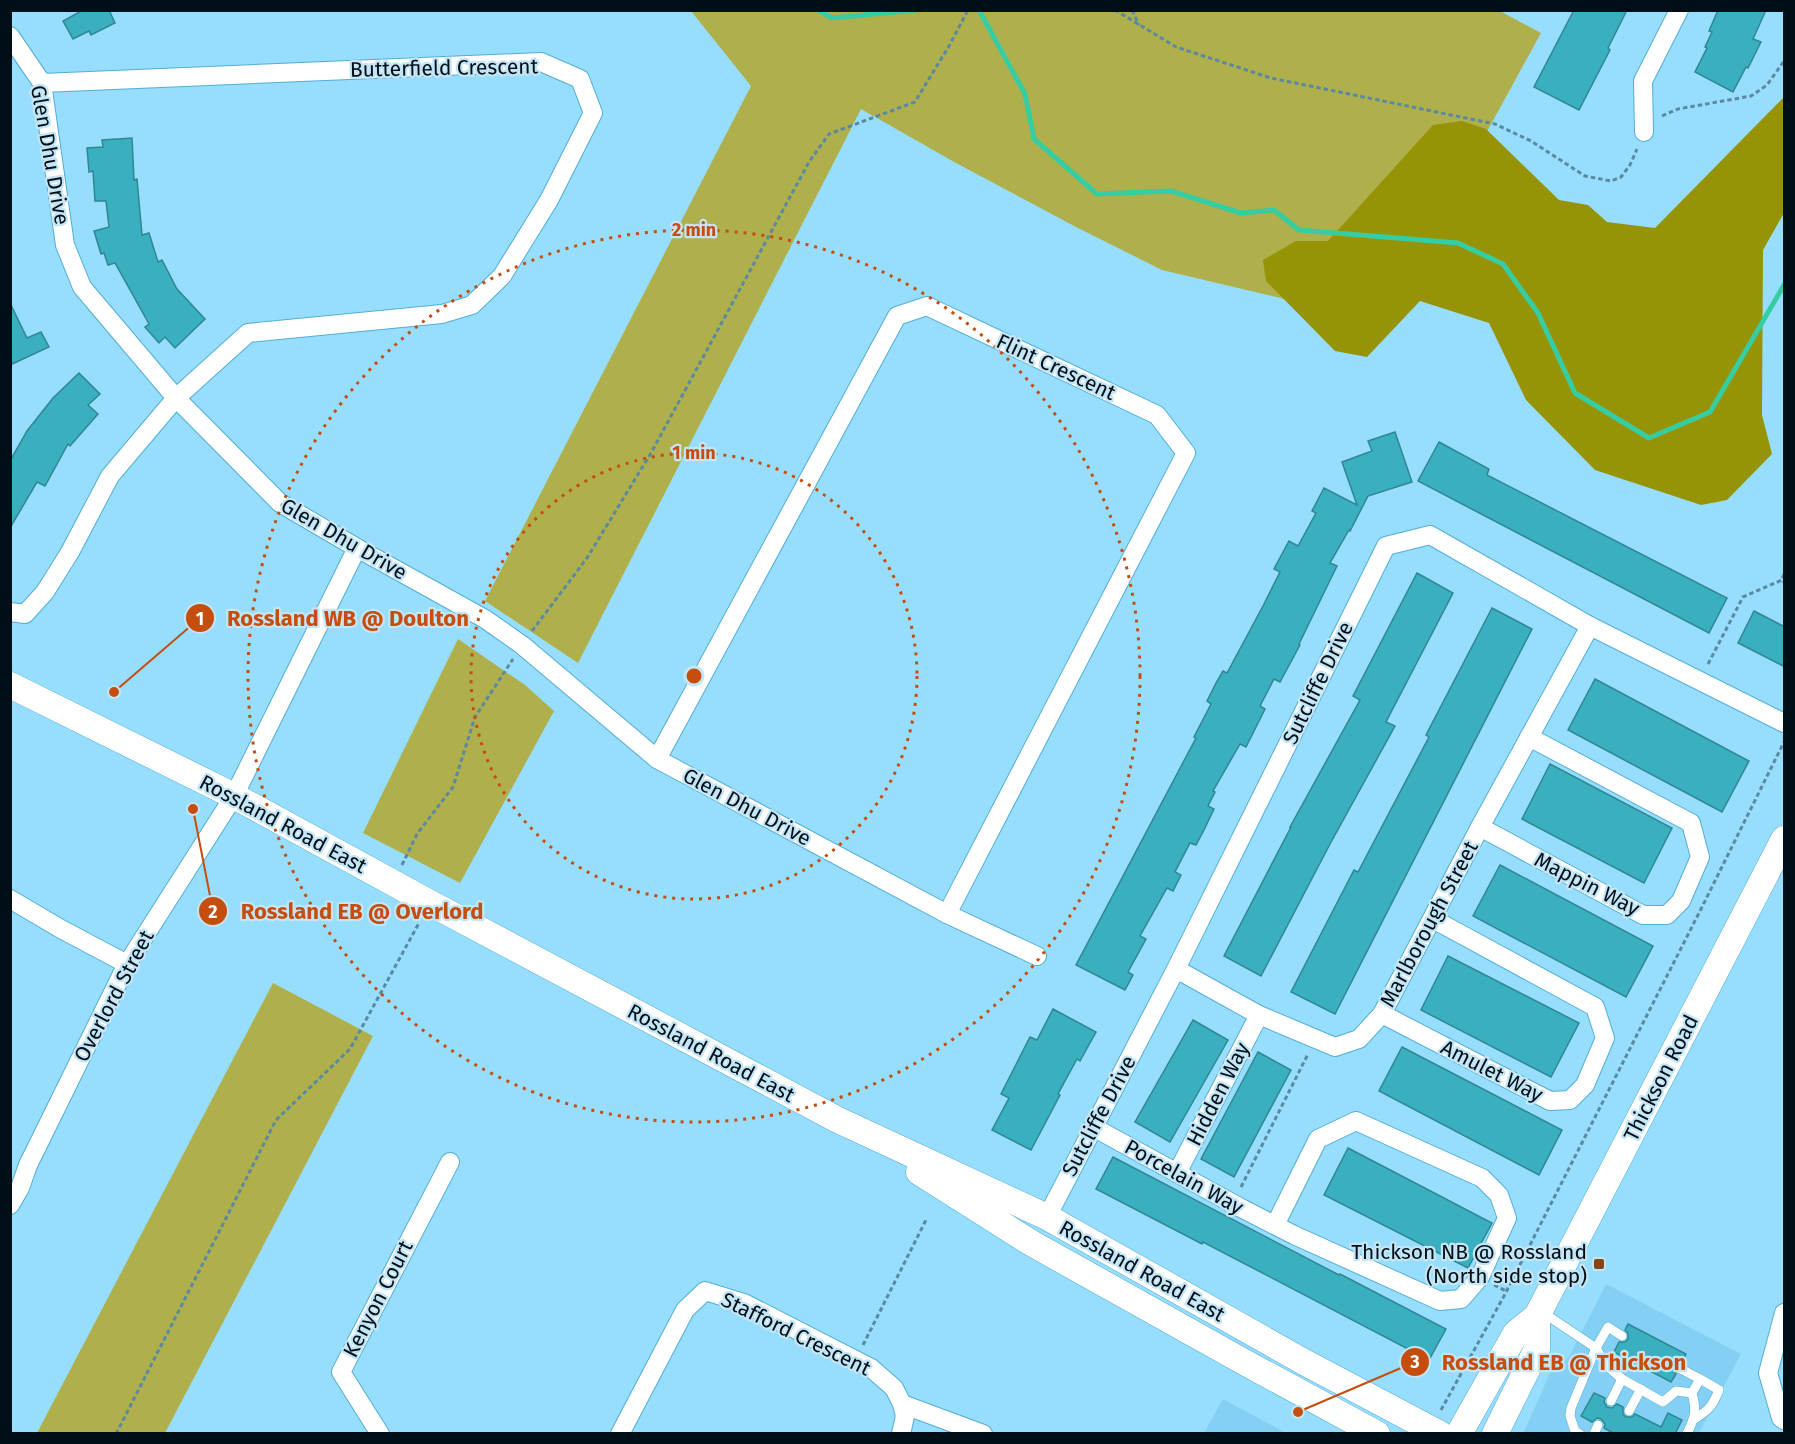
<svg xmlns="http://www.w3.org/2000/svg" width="1795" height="1444" font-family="'Fira Sans',sans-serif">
<rect width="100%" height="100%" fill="#97ddfe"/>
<g fill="#84d0f4">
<polygon points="1606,1284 1741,1354 1699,1433 1523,1434 1550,1373 1569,1357"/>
<polygon points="1223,1399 1286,1433 1204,1433"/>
</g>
<g fill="#afaf4c">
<polygon points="1498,10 1541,33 1410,272 1378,321 1162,270 1078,228 956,163 861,109 578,663 485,601 751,86 691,11"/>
<polygon points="458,639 525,685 554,711 460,883 363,833"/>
<polygon points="273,983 373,1036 165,1433 37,1433"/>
</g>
<polygon fill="#969406" points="1784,97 1784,213 1763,250 1762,415 1772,454 1727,500 1701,505 1595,470 1526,400 1489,323 1420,301 1367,357 1335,351 1266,281 1263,260 1296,241 1328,241 1433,125 1462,121 1486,129 1559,200 1588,205 1607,222 1655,228"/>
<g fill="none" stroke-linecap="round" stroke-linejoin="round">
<g stroke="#36cda2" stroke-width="5">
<polyline points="818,10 832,18 916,10"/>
<polyline points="979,10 1025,94 1034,139 1097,194 1171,191 1241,213 1274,210 1299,230 1458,243 1503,264 1538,313 1575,393 1649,438 1710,412 1784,285"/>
</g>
</g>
<g fill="#39afbf" stroke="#2f8794" stroke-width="1.5">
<polygon points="83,10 109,10 115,23 91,35 89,31 73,39 63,21"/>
<polygon points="1574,10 1627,10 1608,48 1610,50 1579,110 1534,87"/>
<polygon points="1718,10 1766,10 1753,39 1761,42 1748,68 1746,67 1733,92 1695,72 1707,48 1705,47 1712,32 1709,31"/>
<polygon points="132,138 134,180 137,179 142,235 149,233 158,262 162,260 177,289 205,319 175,348 165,337 159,343 145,327 149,324 115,263 108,265 104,253 101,254 94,231 109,227 106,201 95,201 93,171 89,172 87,148 103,147 102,140"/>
<polygon points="10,303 27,338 41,332 49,347 10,365"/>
<polygon points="79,373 100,394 88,405 98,414 70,446 68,444 45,486 37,482 10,528 10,461 27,431 53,398"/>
<polygon points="1395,432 1412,482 1368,496 1350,531 1349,530 1330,563 1337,566 1299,644 1300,645 1280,682 1274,679 1260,706 1265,709 1246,747 1240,744 1213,791 1215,792 1208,806 1214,809 1204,830 1196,845 1190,843 1175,872 1181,875 1173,891 1167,888 1140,936 1146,939 1128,972 1133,975 1125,990 1076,965 1196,738 1194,737 1211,704 1207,701 1216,683 1223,671 1227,673 1263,606 1280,572 1274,569 1289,541 1298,546 1316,513 1312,511 1324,488 1357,505 1342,462 1372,451 1368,441"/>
<polygon points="1439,442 1489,469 1487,475 1727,598 1709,633 1418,481"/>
<polygon points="1417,573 1453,593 1386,722 1395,726 1330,844 1261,976 1224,956 1291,827 1290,827 1360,700 1353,696"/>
<polygon points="1492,608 1532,629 1335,1014 1291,992 1354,870 1358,872 1429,737 1426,735"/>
<polygon points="1754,611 1785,627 1785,667 1738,643"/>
<polygon points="1595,679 1749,761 1722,812 1568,730"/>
<polygon points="1550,764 1672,828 1644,883 1522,819"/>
<polygon points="1500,865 1653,946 1626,997 1473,916"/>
<polygon points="1448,956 1579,1023 1551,1077 1421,1010"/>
<polygon points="1053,1009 1096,1032 1080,1061 1077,1059 1058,1094 1060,1095 1031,1150 992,1130 1009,1098 1001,1094 1030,1037 1037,1040"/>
<polygon points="1193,1020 1228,1040 1170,1142 1135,1122"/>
<polygon points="1402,1047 1562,1130 1539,1175 1379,1091"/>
<polygon points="1258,1052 1291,1070 1234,1177 1201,1159"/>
<polygon points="1348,1148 1492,1223 1468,1268 1324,1195"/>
<polygon points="1113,1157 1339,1275 1340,1274 1446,1329 1429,1360 1203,1242 1202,1244 1096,1189"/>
<polygon points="1628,1324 1686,1354 1682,1362 1678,1361 1673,1364 1672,1369 1676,1374 1671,1382 1614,1352 1619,1342 1625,1342 1628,1339 1628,1333 1625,1330"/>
<polygon points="1594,1393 1605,1398 1604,1402 1607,1407 1612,1408 1617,1404 1623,1407 1623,1414 1626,1417 1632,1417 1635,1414 1661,1427 1668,1413 1682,1420 1675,1434 1615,1434 1604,1428 1605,1424 1601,1419 1597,1418 1592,1422 1581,1416"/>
</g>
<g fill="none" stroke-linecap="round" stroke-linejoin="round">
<g stroke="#52aed6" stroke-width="10">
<g id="lane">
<path d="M1542,1312L1596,1348L1606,1365L1622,1379L1663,1402L1676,1391L1692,1393C1697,1411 1695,1417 1687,1434"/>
<polyline points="1679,1368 1700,1379"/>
<path d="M1692,1393L1700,1379L1719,1390C1712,1407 1709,1410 1693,1420"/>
<polyline points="1611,1401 1622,1379"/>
<polyline points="1629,1411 1641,1389"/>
<polyline points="1580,1434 1575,1431 1570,1416 1571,1408 1596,1348 1608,1327 1622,1336"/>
<polyline points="1594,1434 1598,1425"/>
</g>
</g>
<g stroke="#52aed6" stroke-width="20">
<g id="street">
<polyline points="10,36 42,83 65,245 82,287 176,398 280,503 357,548 485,619 522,645 657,759 947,914 1037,956"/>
<polyline points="1644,132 1643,81 1679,10"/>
<polyline points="10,612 25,614 45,592 70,552 110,476 176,398 248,333 442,314 472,305 502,276 549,200 593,113 580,79 541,62 42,83"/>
<polyline points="657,759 897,316 927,306 1157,415 1186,453 947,914"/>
<polyline points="1480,827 1643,915 1667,915 1681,901 1700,857 1691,823 1529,737"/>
<polyline points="10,899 61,929 127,964"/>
<polyline points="1176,969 1259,1015 1335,1047 1359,1039 1382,1014 1480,827 1590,626"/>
<polyline points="1382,1014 1550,1101 1570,1100 1585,1085 1605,1038 1595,1007 1433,919"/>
<polyline points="1093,1127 1241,1208 1294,1235 1440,1301 1461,1299 1480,1277 1507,1218 1499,1195 1482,1178 1356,1121 1318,1139 1275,1225"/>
<polyline points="1177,1173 1259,1015"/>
<polyline points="10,1205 20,1188 28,1165 127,964 234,796 357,548"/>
<polyline points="1047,1217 1176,969 1386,546 1430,535 1590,626 1784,723"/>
<polyline points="1784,1313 1768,1373 1781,1418 1784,1420"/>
<polyline points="902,1404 983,1434"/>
<polyline points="380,1434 341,1372 450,1162"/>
<polyline points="620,1434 685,1310 705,1291 744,1303 871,1368 894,1388 902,1404 905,1416 901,1434"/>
</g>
</g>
<g stroke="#52aed6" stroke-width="27">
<g id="secondary">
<polyline points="10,685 234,796 430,903 838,1120 1047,1217 1304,1362 1440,1434"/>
<polyline points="919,1172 1033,1244 1244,1362 1377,1434"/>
<polyline points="1459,1434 1516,1333 1537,1316 1784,839"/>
<polyline points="1495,1434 1537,1349 1537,1316"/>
</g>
</g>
<g stroke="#5a8aa1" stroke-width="3" stroke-dasharray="4.5 3" stroke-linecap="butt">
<polyline points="1115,10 1176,47 1271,78 1495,124 1531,141 1585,176 1611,181 1621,177 1630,165 1637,149"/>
<polyline points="1132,10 1139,25"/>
<polyline points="1662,116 1678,109 1751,96 1767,85 1784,61"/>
<polyline points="1784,574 1782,580 1784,582"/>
<polyline points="532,631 587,558 651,453 809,162 829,134 915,102 949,46 968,10"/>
<polyline points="1708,664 1743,597 1782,580"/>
<polyline points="402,865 417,834 453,787 475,717 513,659"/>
<polyline points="1241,1187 1308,1054"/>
<polyline points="1494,1285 1506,1291"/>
<polyline points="863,1345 927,1218"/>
<polyline points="1441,1410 1504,1296 1700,911 1784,742"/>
<polyline points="116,1434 276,1120 350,1049 419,923"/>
</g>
<use href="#lane" stroke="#fff" stroke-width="9"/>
<use href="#street" stroke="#fff" stroke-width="18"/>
<use href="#secondary" stroke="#fff" stroke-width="26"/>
</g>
<g fill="none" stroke="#c54e0e" stroke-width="3" stroke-dasharray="3 6">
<circle cx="694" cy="676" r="223"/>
<circle cx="694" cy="676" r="446"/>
</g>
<rect fill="#874318" stroke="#c3e5f5" stroke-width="2" x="1593" y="1258" width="12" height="12" rx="3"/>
<g text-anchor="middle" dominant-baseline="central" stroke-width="4.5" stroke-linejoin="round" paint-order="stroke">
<g font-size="21" fill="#000f17" stroke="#c3e5f5">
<text transform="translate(444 68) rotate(-1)">Butterfield Crescent</text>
<text transform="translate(50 155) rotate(80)">Glen Dhu Drive</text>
<text transform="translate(1056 367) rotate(25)">Flint Crescent</text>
<text transform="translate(344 539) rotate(30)">Glen Dhu Drive</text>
<text transform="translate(1318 683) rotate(-64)">Sutcliffe Drive</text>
<text transform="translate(747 807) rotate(28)">Glen Dhu Drive</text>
<text transform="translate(283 824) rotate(28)">Rossland Road East</text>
<text transform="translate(1587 884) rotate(27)">Mappin Way</text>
<text transform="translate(1429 924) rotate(-62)">Marlborough Street</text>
<text transform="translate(114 996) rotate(-62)">Overlord Street</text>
<text transform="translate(711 1053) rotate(28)">Rossland Road East</text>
<text transform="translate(1492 1071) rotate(27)">Amulet Way</text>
<text transform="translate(1661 1078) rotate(-63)">Thickson Road</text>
<text transform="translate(1218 1094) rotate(-63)">Hidden Way</text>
<text transform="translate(1099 1116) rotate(-62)">Sutcliffe Drive</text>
<text transform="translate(1184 1177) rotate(29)">Porcelain Way</text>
<text transform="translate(1142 1271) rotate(29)">Rossland Road East</text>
<text transform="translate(378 1299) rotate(-63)">Kenyon Court</text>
<text transform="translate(796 1334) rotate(26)">Stafford Crescent</text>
</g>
<g font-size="21" fill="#000f17" stroke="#c3e5f5" text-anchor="end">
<text x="1587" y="1252">Thickson NB @ Rossland<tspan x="1587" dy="24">(North side stop)</tspan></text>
</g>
</g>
<circle cx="694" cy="676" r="9" fill="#c54e0e" stroke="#c3e5f5" stroke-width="3"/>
<g font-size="18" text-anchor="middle" font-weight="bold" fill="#c54e0e" stroke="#c3e5f5" stroke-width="4.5" stroke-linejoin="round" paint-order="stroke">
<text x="694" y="236">2 min</text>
<text x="694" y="459">1 min</text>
</g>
<path fill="none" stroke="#c54e0e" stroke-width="2" d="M114 692L200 618M193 809L213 911M1298 1412L1415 1362"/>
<g fill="#c54e0e" stroke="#c3e5f5" stroke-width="2">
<circle cx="114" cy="692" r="6"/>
<circle cx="193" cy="809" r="6"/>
<circle cx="1298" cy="1412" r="6"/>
<circle cx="200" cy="618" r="15"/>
<circle cx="213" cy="911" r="15"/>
<circle cx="1415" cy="1362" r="15"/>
</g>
<g font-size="18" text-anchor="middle" font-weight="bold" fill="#fff">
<text x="200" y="625">1</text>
<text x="213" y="918">2</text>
<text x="1415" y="1368">3</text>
</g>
<g font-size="22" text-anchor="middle" font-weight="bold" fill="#c54e0e" stroke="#c3e5f5" stroke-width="4.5" stroke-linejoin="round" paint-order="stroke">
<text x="348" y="626">Rossland WB @ Doulton</text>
<text x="362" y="919">Rossland EB @ Overlord</text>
<text x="1564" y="1370">Rossland EB @ Thickson</text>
</g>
<rect width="1795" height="1444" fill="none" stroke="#000f17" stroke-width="24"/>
</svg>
